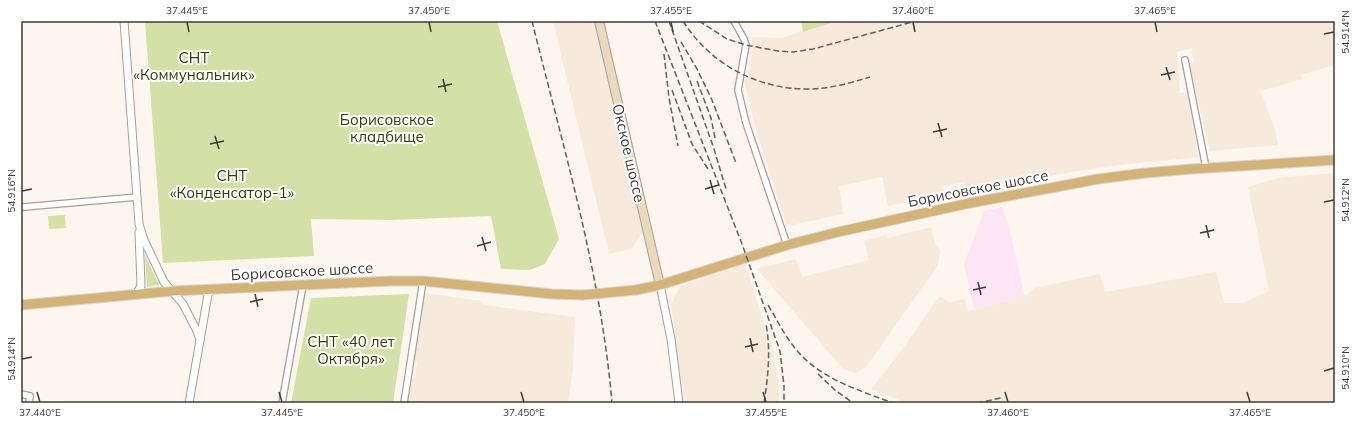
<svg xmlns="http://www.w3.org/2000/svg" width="1356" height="424" font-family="Mulish,sans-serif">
<rect width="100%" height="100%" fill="#fdf6ee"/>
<polygon fill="#fce6f3" points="1002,207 1009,227 1025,297 974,309 964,264 984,211"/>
<g fill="#f5eadc">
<polygon points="553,21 594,21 643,232 631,249 609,254"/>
<polygon points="837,21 1335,21 1335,65 1301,75 1302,79 1260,91 1275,129 1278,145 1210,151 1189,63 1194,62 1191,51 1193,50 1192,48 1177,52 1180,93 1188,92 1198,157 1110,166 966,189 964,182 943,186 944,195 888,206 882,177 839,186 843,214 787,226 757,133 744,81 751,67 752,37 781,38"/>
<polygon points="1335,173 1335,403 901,403 899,400 871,389 895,359 940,296 948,302 965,299 967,311 1025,297 1035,288 1100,274 1105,292 1216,272 1224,303 1243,303 1269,291 1248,187 1278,178"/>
<polygon points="931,227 936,245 938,245 940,252 938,265 866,367 855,373 843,369 757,269 796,259 802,277 869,260 864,241 886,235 887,238"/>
<polygon points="745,264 774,353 779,387 779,403 686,403 678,367 671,304 681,286"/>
<polygon points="425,293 481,301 484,305 575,317 573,370 568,403 408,403 411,380 415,378 417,362 414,359"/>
</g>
<g fill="#d3e1a6">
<polygon points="145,21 497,21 559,239 545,264 530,270 501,269 491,216 391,220 311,219 314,256 163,263"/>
<polygon points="801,21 837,21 803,32"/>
<polygon points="65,215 66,228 49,229 48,216"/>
<polygon points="145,255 159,285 147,287"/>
<polygon points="409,294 393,403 291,403 311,298"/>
</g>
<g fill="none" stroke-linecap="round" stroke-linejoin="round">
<g stroke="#a59f97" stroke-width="8">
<g id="minor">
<polyline points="734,21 744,39 746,45 738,90 746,123 787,245"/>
<polyline points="1185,60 1206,168"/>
<polyline points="24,207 137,197"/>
<polyline points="21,394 30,396 29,403"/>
<polyline points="282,403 303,285"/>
<polyline points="404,403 423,281"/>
</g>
</g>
<g stroke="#a59f97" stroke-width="9">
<g id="tertiary">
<polyline points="124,21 139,224 144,240 164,282 183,304 196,329 200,339"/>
<polyline points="660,285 671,339 679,403"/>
<polyline points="136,294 141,286 139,232"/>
<polyline points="189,403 209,289"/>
</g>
</g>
<g stroke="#a59f97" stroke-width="10">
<polyline id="secondary" points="599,21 660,285"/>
</g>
<g stroke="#d5d4d3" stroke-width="11">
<g id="primary">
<polyline points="636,290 660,285 787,245 838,232 970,203 1051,188 1098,179 1145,173 1192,169 1335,160"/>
<polyline points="21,305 173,291 390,281 423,281 552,294 583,295"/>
</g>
</g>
<use href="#minor" stroke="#fff" stroke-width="5.5"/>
<use href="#tertiary" stroke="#fff" stroke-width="7"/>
<use href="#secondary" stroke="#ead9ba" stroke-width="8"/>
<use href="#primary" stroke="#d4b376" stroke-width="9"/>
<g stroke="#635f5b" stroke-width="1.5" stroke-dasharray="6 3" stroke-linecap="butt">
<path d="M532,21C563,147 601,273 612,403"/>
<polyline points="655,21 742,244 780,351 784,386 784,403"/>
<polyline points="669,21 714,149 726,189"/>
<path d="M683,21C710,64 757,89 807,89C829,89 850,83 870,77"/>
<polyline points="699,21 727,39 746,45 778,51 793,52 813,49 916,21"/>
<polyline points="681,42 697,69 712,100 736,163"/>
<polyline points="664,54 669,98 678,146"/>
<polyline points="697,81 711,118 715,138"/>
<polyline points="672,90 692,144 708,169"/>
<path d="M768,305C777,320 784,334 794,347C818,378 858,390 893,403"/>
<polyline points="818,374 835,390 853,403"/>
<path d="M764,403C768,377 771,350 766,324"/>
<polyline points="977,403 1001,398"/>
</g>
<g stroke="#d5d4d3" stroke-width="11" stroke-linecap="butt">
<polyline id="primary-bridge" points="583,295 636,290"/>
</g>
<use href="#primary-bridge" stroke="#d4b376" stroke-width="9"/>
</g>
<path fill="none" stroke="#3e3b38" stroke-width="1.5" d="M187,22L189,32M429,22L431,32M671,22L673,32M913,22L915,32M1155,22L1157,32M1324,34L1334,32M1166,67L1170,80M1161,75L1175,72M443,79L446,92M438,87L452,84M938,123L942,137M933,132L947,129M215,136L219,149M210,144L224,141M710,180L714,194M705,189L719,185M22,191L32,189M1324,202L1334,200M1206,225L1209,238M1200,233L1214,230M482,237L486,251M477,246L491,242M978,282L981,295M973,290L986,287M255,294L258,307M250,302L263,299M750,338L753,352M745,347L758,344M22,359L32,357M1324,371L1334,368M37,392L40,402M279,392L282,402M521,392L524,402M763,392L766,402M1005,392L1008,402M1247,392L1250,402"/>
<g text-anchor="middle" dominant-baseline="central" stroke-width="4" stroke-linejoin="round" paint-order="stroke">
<g font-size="15" fill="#343c06" stroke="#fff">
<text x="194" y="57">СНТ<tspan x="194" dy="17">«Коммунальник»</tspan></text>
<text x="387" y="119">Борисовское<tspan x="387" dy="17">кладбище</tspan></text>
<text x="232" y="175">СНТ<tspan x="232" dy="17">«Конденсатор-1»</tspan></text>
<text x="351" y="341">СНТ «40 лет<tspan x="351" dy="17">Октября»</tspan></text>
</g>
<g font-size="15" fill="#3e3b38" stroke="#fff">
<text transform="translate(629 153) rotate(77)">Окское шоссе</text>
<text transform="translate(978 188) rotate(-11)">Борисовское шоссе</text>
<text transform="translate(302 271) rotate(-3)">Борисовское шоссе</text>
</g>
</g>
<rect width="1356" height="424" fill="none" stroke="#ffffff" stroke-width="44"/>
<rect x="22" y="22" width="1312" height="380" fill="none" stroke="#3e3b38" stroke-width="1.5"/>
<g font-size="10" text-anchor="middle" fill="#3e3b38">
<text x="187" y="14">37.445°E</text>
<text x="429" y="14">37.450°E</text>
<text x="671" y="14">37.455°E</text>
<text x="913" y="14">37.460°E</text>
<text x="1155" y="14">37.465°E</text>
<text transform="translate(1345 32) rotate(-90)" y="4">54.914°N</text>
<text transform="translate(11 191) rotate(-90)" y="4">54.916°N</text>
<text transform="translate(1345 200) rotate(-90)" y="4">54.912°N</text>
<text transform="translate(11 359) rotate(-90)" y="4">54.914°N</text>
<text transform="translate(1345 368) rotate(-90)" y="4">54.910°N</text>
<text x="40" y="416">37.440°E</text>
<text x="282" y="416">37.445°E</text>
<text x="524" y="416">37.450°E</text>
<text x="766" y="416">37.455°E</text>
<text x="1008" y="416">37.460°E</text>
<text x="1250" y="416">37.465°E</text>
</g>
</svg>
